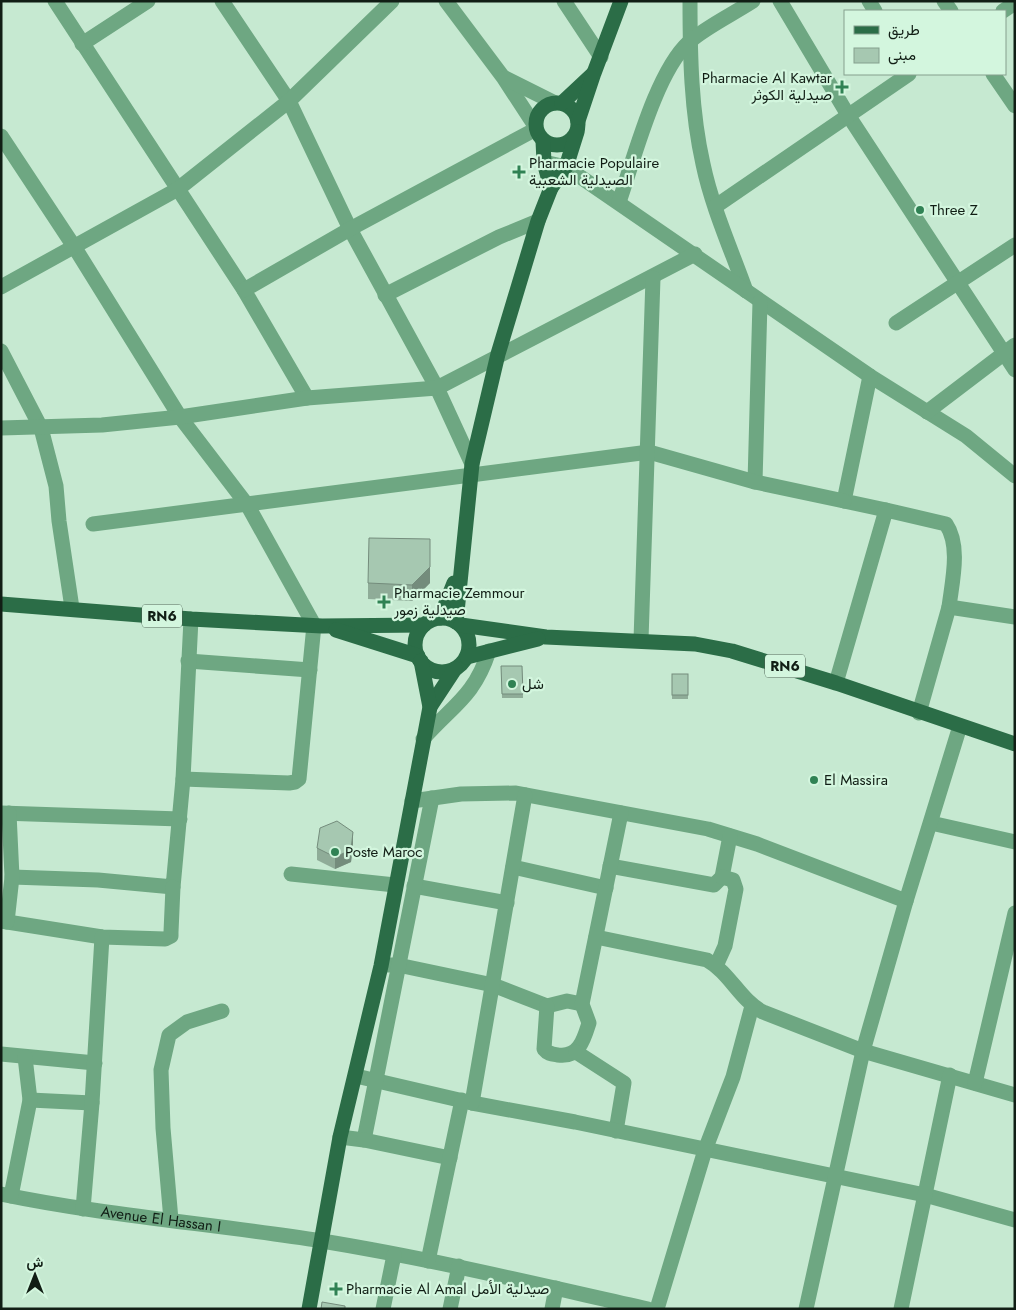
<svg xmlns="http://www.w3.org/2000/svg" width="1016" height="1310" font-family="Jost,Vazirmatn,sans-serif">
<rect width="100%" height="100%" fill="#c6e9d1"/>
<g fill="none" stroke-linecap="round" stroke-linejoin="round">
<g stroke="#6ea782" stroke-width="15">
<polyline points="55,1 244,290 307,398"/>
<polyline points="222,1 289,101 350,229 437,388 472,464"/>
<polyline points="446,1 503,77 535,126"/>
<polyline points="564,1 601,57"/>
<path d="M690,1C690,55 691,111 703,164C712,207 731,249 746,291"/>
<polyline points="780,1 848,115 1015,370"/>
<polyline points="869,1 875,11"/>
<polyline points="944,1 951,11"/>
<polyline points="1003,11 1015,3"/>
<polyline points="82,44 148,1"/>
<polyline points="993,74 1015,106"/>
<polyline points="505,78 555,103"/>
<polyline points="1,136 75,248 180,417 248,506 314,625 299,779 295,782 289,783 183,779"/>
<polyline points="544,162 566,167 870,376 966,436 1015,476"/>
<path d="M619,202C634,159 656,72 689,42C706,27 733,14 753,1"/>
<polyline points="716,206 909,74"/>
<polyline points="1,287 178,189 289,101 392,1"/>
<polyline points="244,290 350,229 536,129"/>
<polyline points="385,295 499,237 538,221"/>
<polyline points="896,323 1015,245"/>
<polyline points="1,351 41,428 56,486 59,521 72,608"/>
<polyline points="870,376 844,501 886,510"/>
<polyline points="927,412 1015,345"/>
<polyline points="1,428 102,425 180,417 307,398 437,388 695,254"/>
<polyline points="755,482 760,302"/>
<polyline points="93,524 649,452 755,482 844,501"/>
<polyline points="641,640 653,278"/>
<polyline points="188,661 310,670"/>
<path d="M836,683L886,510L946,524C961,546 952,582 949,607"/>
<polyline points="919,713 949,607 1015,617"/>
<path d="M423,739C453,705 474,697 489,651"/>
<polyline points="412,801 461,794 516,793 708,829 757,844 906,901"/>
<polyline points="1,813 180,819"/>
<polyline points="931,823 1015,842"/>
<polyline points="610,866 714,885 722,877 730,836"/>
<polyline points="513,867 606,888"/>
<polyline points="291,874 395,885"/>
<polyline points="12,877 98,880 173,887 183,779 191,619"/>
<polyline points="414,886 507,903"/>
<polyline points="1,921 102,937 165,939 171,936 171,932 173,887"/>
<polyline points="7,922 12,877 9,813"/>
<path d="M596,937L707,960C730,973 740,1000 763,1012L863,1051L1015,1095"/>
<polyline points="388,965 398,965 493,985 547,1006 567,1001 582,1004"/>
<polyline points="716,966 725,946 736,889 733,880 722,877"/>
<path d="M547,1006L544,1049C548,1054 552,1054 558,1055C579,1058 584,1039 589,1023L582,1004L621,813"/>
<polyline points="576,1052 624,1083 616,1131"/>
<polyline points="1,1054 95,1063"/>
<polyline points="356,1076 472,1103 575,1122 925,1195 1015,1220"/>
<polyline points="975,1083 1015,913"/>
<polyline points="30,1100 92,1103"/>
<polyline points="472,1103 525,795"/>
<polyline points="340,1137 364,1140 432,798"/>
<polyline points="364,1140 450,1158"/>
<path id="s1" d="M1,1194C107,1216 216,1224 322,1241C432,1259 540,1285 648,1309"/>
<polyline points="11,1196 30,1100 25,1057"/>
<polyline points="83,1209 92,1103 102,937"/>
<polyline points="171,1220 163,1128 161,1070 169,1035 187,1022 222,1011"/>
<polyline points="428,1261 462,1100"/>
<polyline points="383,1309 394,1255"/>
<polyline points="450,1309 459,1266"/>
<polyline points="552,1309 556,1288"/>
<polyline points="657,1309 705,1150 733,1077 752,1006"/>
<polyline points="806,1309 863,1051 906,901 960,726"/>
<polyline points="901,1309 950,1075"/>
</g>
<g stroke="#2b6d47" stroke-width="15">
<circle cx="557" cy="124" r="21"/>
<polyline points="562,103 593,74"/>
<polyline points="578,121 594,73 621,1"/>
<polyline points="543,141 544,162 551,188"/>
<polyline points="1,604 191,619 322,626 424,625"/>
<polyline points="440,618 454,583"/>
<circle cx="442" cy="645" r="27"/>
<polyline points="456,622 472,464 498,354 538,221 551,188 566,167 577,132"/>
<polyline points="461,625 546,637 695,644 732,651 836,683 1015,744"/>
<polyline points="336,630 418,656"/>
<polyline points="467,657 538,639"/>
<polyline points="430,707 455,669"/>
<polyline points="309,1309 340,1137 381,966 430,707 421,661"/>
</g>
</g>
<g fill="#8fac98">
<polygon points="368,583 430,583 412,601 368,599"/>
<polygon points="501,666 522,666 523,698 502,698"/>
<rect x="672" y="674" width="16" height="25"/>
<polygon points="353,844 351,862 335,869 317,860 317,848"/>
</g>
<g fill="#748c7c">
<polygon points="430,567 430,583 412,601 412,585"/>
<polygon points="353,832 353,844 351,862 335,869 335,857"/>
</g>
<g fill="#a6c8b1" stroke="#748c7c">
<polygon points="369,538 430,539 430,567 412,585 368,583"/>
<polygon points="501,666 522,666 523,694 502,694"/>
<rect x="672" y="674" width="16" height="21"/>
<polygon points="337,821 353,832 351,850 335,857 317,848 320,828"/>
<polygon points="322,1302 345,1306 345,1309 321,1309"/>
</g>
<g fill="#308254" stroke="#d3f6de" stroke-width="2">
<path d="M839.5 79.5h5v5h5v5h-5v5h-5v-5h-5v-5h5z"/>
<path d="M516.5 164.5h5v5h5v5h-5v5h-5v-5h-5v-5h5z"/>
<circle cx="920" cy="210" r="5"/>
<path d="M381.5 594.5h5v5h5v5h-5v5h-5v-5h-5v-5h5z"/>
<circle cx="512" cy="684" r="5"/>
<circle cx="814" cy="780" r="5"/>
<circle cx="335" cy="852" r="5"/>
<path d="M333.5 1281.5h5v5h5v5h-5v5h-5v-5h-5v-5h5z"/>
</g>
<g text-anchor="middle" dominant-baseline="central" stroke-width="4.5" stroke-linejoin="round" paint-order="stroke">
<g fill="#d3f6de" stroke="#4b5f51" stroke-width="1">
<rect x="142" y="604.5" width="40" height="23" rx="4"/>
<rect x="765" y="654.5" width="40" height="23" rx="4"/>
</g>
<g font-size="14" font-weight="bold" fill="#111e15">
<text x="162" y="616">RN6</text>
<text x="785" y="666">RN6</text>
</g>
<g font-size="15" fill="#111e15" stroke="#d3f6de" text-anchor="start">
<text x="832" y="78" text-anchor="end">Pharmacie Al Kawtar<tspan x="832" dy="17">صيدلية الكوثر</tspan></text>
<text x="529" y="163">Pharmacie Populaire<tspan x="529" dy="17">الصيدلية الشعبية</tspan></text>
<text x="930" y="210">Three Z</text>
<text x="394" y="593">Pharmacie Zemmour<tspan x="394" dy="17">صيدلية زمور</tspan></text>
<text x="522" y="684">شل</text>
<text x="824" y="780">El Massira</text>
<text x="345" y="852">Poste Maroc</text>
<text x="346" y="1289">Pharmacie Al Amal صيدلية الأمل</text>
</g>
<g font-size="15" fill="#111e15" stroke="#d3f6de">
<text stroke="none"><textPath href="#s1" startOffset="162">Avenue El Hassan I</textPath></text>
</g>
</g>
<rect width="1016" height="1310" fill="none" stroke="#111e15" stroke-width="5"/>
<rect x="844" y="10" width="162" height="65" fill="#d3f6de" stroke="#85a08e"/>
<rect x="854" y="26" width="25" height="8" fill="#2b6d47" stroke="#85a08e"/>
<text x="888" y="35" font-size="15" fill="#111e15">طريق</text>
<rect x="854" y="48" width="25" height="15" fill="#a6c8b1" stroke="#85a08e"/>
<text x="888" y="60" font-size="15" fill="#111e15">مبنى</text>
<g transform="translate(35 1275)" stroke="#d3f6de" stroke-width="4" paint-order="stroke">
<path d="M0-4L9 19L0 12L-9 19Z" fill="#111e15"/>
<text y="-8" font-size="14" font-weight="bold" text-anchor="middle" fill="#111e15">ش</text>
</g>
</svg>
